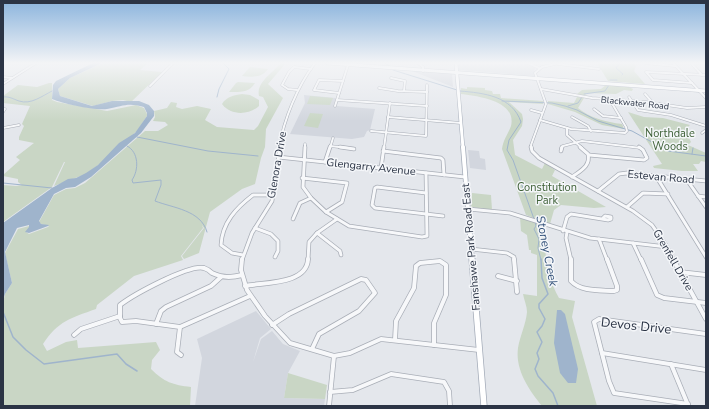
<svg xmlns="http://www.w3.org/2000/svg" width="709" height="409" font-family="'Nunito Sans',sans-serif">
<rect width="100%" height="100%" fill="#e4e7ec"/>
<g fill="#d2d6de">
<polygon points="458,63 527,63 536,68 534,71 534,76 459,70"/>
<polygon points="412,71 452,74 453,87"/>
<polygon points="304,95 336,98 335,100 338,101 337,106 375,109 370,130 367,131 364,137 352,139 290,134 305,103"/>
<polygon points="468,150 479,151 480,158 485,159 486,170 470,168"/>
<polygon points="256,311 271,329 260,338 253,362 261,339 272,331 283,344 300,351 288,373 284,398 325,399 324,406 195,406 202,358 197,339"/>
</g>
<g fill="#c9d6c5">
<polygon points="103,63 148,63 140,70 162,72 131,102 123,100 112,101 93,106 60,96 58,89 70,78"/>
<path d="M281,63H286L268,84L283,98L266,129L265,147L261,158L255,184L242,189L210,212L199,253L184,259L182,256L204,228L202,225L203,228L181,256L183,260L134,276L97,305L96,309C71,318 58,321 43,344L47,351L66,342L77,340L78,348L156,342L160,350L152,360L151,369C164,382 173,385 191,387L190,406H3V303L5,294L12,283L5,253L18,229L29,226V228L26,232L29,234L48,227L49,226L41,224L39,222L54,195L66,189L75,188L85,183L145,131H158L168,125L165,122L153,121L155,117L154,111L167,108L171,102L177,103L176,107L182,109L197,106L211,109L205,120L217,127L254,130L258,126L268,107L263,97L259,96C256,82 273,73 281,63Z"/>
<polygon points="597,63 634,63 636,66 634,71 645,84 608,81"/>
<path d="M250,67L268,69C262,78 252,77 242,76Z"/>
<path d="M238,82L255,83C249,93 240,92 229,92L236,83Z"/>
<polygon points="49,83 52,83 52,100 57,102 107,111 136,105 144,108 147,114 147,116 137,131 101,163 86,174 54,186 65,162 74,162 64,162 52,187 3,222 3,185 16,186 22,185 18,182 18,179 3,176 3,175 20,160 16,157 34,143 19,140 19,137 24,126 22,124 30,106 3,103 3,96 18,85 37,87"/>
<polygon points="606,85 629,87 633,89 632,91 624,90 616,94 587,93 584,96 577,94 582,90 601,89"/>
<path d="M467,87L485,88V90L492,91L493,94H500L501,98L543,101V104L509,102L522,114L523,119L522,126L513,140L515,155L542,169L545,163L555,170L552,176L606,207L594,208L561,205L554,210L550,224L526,215L502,149C503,140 508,134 511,126C517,101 478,96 461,94V88L467,89Z"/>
<path d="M242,94L250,95L259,100V106C249,115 231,116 222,104C226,97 234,95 242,94Z"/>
<polygon points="310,96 333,98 330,105 307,104"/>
<path d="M577,97L584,98L578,108C590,118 606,122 622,124L624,129L602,125L575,112L548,104V101L574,103Z"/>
<polygon points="628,112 644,117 663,118 690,125 686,129 691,136 689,138 691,142 688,145 706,153 706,162 701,161 699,164 693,164 698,171 682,171 654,168 653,166 662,164"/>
<polygon points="310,113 323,114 318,128 304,126"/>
<polygon points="472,193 491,195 492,210 471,207"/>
<path d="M520,217L543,225C545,250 546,276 559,298L575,301L572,317L597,406H542C529,390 515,370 518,348C520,336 526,324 527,312C527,306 524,300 523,294L537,296V255L531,253V250H529L527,235L521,231Z"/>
<polygon points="288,373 327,385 325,399 284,398"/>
</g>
<g fill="#9fb4cc">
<path d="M93,63H102L70,78L58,89L60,96L92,106L112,101H139L149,105L154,111V116L141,133L91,177L75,187L66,188L54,194L39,221L41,224L49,225L48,226L29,233L25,232L29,227V225L17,228L5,252L12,283L5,294L3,300V223L52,188L68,179L76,178L86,173L98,165L119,143L135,133L147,116V113L144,107C128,102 123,106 107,109C96,111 64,104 52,99L53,85L56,81Z"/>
<polygon points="557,310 561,310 565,314 578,369 576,383 568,383 560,373 554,343"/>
</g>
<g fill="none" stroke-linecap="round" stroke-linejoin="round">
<g stroke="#9fb4cc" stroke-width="1">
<polyline points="385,63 391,67"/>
<polyline points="620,63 616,68 623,74 622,75"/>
<polyline points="393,70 457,90"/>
<polyline points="610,80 617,80"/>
<path d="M460,91C484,93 512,96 521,122L509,140L507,150L513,160L534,219"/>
<polyline points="584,94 605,91 609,85"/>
<path d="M3,97C9,96 13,99 19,101C31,105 42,96 52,91"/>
<polyline points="217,97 219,89 229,69 223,63"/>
<polyline points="502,101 552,103 565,106 577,110 598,121 632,131 668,151 706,156"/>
<polyline points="568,106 578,103 582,97"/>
<polyline points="137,137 208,151 258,156"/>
<path d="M127,146C139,152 139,170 132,180L133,183L161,180V185L155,201C173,208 201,210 207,232"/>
<polyline points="692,154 693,148"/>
<polyline points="3,183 52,188"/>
<polyline points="535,222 536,226 534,229 539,239 538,248 541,260"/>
</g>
<g stroke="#9fb4cc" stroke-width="1.5">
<polyline points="541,259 542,278 548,294 539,304 539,308 545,319 542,326 537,332 542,342 537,353 539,359 535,369 538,376 553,393 558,406"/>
<polyline points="3,312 13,337 26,350 44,364 117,354 126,364 137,371"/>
</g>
<g stroke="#a9aeb7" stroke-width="3">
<g id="minor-far2">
<polyline points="418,63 423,67 423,71"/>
<polyline points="528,63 539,68"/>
<polyline points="645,63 675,66"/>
<polyline points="673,63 706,98"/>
<polyline points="691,63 702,75"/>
<polyline points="558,64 599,69"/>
<polyline points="3,77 12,78"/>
<polyline points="391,78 405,81 404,91"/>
<polyline points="692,83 653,80 646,72 706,75"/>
<polyline points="3,84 36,63"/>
<polyline points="150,86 173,63"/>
<polyline points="379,88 398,91 427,92"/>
<polyline points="541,89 592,98 646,102 687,108 706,107"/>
<polyline points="297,90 288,89 282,85 289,72 294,67 311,69"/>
<polyline points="339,93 314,90 319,80 343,81"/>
<polyline points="645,94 652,102"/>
<polyline points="629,97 638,110 671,115 706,126"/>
<polyline points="337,100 427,106"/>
<polyline points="335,106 348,65"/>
<polyline points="3,109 5,109 3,112"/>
<polyline points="594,109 603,116 621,118"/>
<polyline points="531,110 542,113"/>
<polyline points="388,117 461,123"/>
<polyline points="572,117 588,126 591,131"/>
<polyline points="540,120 571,129 625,133 627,131 626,127 610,100"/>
<polyline points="3,128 19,125"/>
<polyline points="567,128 567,135 582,148"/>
<polyline points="371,131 426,136 427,85"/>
<polyline points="702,133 706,130"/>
<polyline points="330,146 348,148"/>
<path d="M279,148C284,119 297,87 315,63"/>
<polyline points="305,148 305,144"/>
<polyline points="330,148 333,138"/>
<polyline points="384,148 390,103"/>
<polyline points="532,148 531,145 546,104 535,73 542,67 559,63"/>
<polyline points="561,148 563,146 582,141 641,148"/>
</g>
</g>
<g stroke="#a9aeb7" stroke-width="4.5">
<g id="minor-far1">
<polyline points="305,147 303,187 311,198 326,212 349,226 422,237 427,236 426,173"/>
<polyline points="340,147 354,149"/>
<polyline points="531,147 532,151 539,158 633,211 652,225 664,242 674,260"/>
<polyline points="383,151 441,158 443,160 444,175"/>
<polyline points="561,151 562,147"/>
<polyline points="589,155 644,160 647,158 643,150 639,147"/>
<polyline points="278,157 465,177"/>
<polyline points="325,162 330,147"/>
<polyline points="381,168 384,147"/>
<polyline points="656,176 706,257"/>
<path d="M572,177C580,171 591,166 588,154L580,147"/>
<polyline points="302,178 347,183 342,202 326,212"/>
<polyline points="687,180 706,207"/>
<polyline points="598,191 619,174 627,173 706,181"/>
<polyline points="426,193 377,187 375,188 372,205 375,208 443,216"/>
<polyline points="698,196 706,197"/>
<polyline points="627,207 643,193 668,194"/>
<polyline points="468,209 510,213 590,238 667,247"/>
<polyline points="293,219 300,203 311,198"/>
<polyline points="255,228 271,234 278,241 278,251 275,257"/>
<polyline points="563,231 567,217 571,214 608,220 611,219 611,217 605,216 603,218"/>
<polyline points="567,232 566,238 571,260"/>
<polyline points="317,233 340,251 341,255"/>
<polyline points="599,239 607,260"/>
<polyline points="633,243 641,260"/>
<polyline points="471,249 507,253 514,257 514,260"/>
<path d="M243,255L232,253L221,245C222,223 236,208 253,195H274"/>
<polyline points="242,260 252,233 272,201 280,147"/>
<polyline points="308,260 309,242 317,233 337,219"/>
</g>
</g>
<g stroke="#a9aeb7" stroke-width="5.5">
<g id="minor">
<polyline points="242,259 241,270 247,290 265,316 290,343 334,356 350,353 381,339 479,350"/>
<polyline points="514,259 517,292"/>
<path d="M571,259V281C581,292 601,290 614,291L617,290V286L607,259"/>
<polyline points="641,259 657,295 664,298 706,303"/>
<polyline points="673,259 706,319"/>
<polyline points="680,272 706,275"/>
<path d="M242,275C231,278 222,278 212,273C210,271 207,269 204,268C189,264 133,295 120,305V318L122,322L136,321L180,327L250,296"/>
<polyline points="498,276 517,281"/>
<path d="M245,286C263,282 307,285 308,259"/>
<polyline points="156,324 161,311 166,307 211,286 221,277"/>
<polyline points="272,325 289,314 361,279 366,280 375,293 359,311 319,334 312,349"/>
<polyline points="180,327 177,352 181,355"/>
<polyline points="74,335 81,329 120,316"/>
<polyline points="395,340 396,321 414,288 416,266 420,263 440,261 446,265 446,295 434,323 434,345"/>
<polyline points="602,353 706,370"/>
<polyline points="671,364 688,405"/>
<polyline points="330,392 353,390 391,374 444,382 449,391 450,406"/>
<polyline points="688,404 614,393 609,381 594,322 599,319 706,334"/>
<polyline points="329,406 334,356"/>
</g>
</g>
<g stroke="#a3abb8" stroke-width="4">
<g id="major-far2">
<polyline points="327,63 706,91"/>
<polyline points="456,63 463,148"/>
</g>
</g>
<g stroke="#a3abb8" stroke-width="5.5">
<polyline id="major-far1" points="463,147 472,260"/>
</g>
<g stroke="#a3abb8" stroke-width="7">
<polyline id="major" points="472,259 484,406"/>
</g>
<use href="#minor-far2" stroke="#f7f8fa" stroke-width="2"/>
<use href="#minor-far1" stroke="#f7f8fa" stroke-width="3"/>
<use href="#minor" stroke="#f7f8fa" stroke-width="4"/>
<use href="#major-far2" stroke="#fff" stroke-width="3"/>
<use href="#major-far1" stroke="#fff" stroke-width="4"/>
<use href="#major" stroke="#fff" stroke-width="5.5"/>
</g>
<linearGradient id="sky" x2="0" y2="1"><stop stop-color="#8bb4dd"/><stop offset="0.52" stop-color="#f3f4f6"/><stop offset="1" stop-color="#f3f4f6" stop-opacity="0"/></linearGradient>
<rect width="709" height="121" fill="url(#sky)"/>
<g text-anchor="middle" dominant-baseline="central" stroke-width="3" stroke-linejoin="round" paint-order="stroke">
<g font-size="9" fill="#2b3445" stroke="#f4f6f9">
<text transform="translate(635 103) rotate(6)">Blackwater Road</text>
</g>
<g font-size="11" fill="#3f6138" stroke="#f4f6f9">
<text x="670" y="133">Northdale<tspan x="670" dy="13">Woods</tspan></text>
<text x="547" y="187">Constitution<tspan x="547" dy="13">Park</tspan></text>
</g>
<g font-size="11" fill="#2b3445" stroke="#f4f6f9">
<text transform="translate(277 165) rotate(-80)">Glenora Drive</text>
<text transform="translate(371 167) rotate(6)">Glengarry Avenue</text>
<text transform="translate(661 177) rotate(5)">Estevan Road</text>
<text transform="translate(471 247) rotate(-95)">Fanshawe Park Road East</text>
<text transform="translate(673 260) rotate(60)">Grenfell Drive</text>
</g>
<g font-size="12" font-style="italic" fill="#34527a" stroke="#f4f6f9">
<text transform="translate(547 251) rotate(79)">Stoney Creek</text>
</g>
<g font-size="13" fill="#2b3445" stroke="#f4f6f9">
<text transform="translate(636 326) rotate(6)">Devos Drive</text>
</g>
</g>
<rect width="709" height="409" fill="none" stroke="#2b3445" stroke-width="8"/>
</svg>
